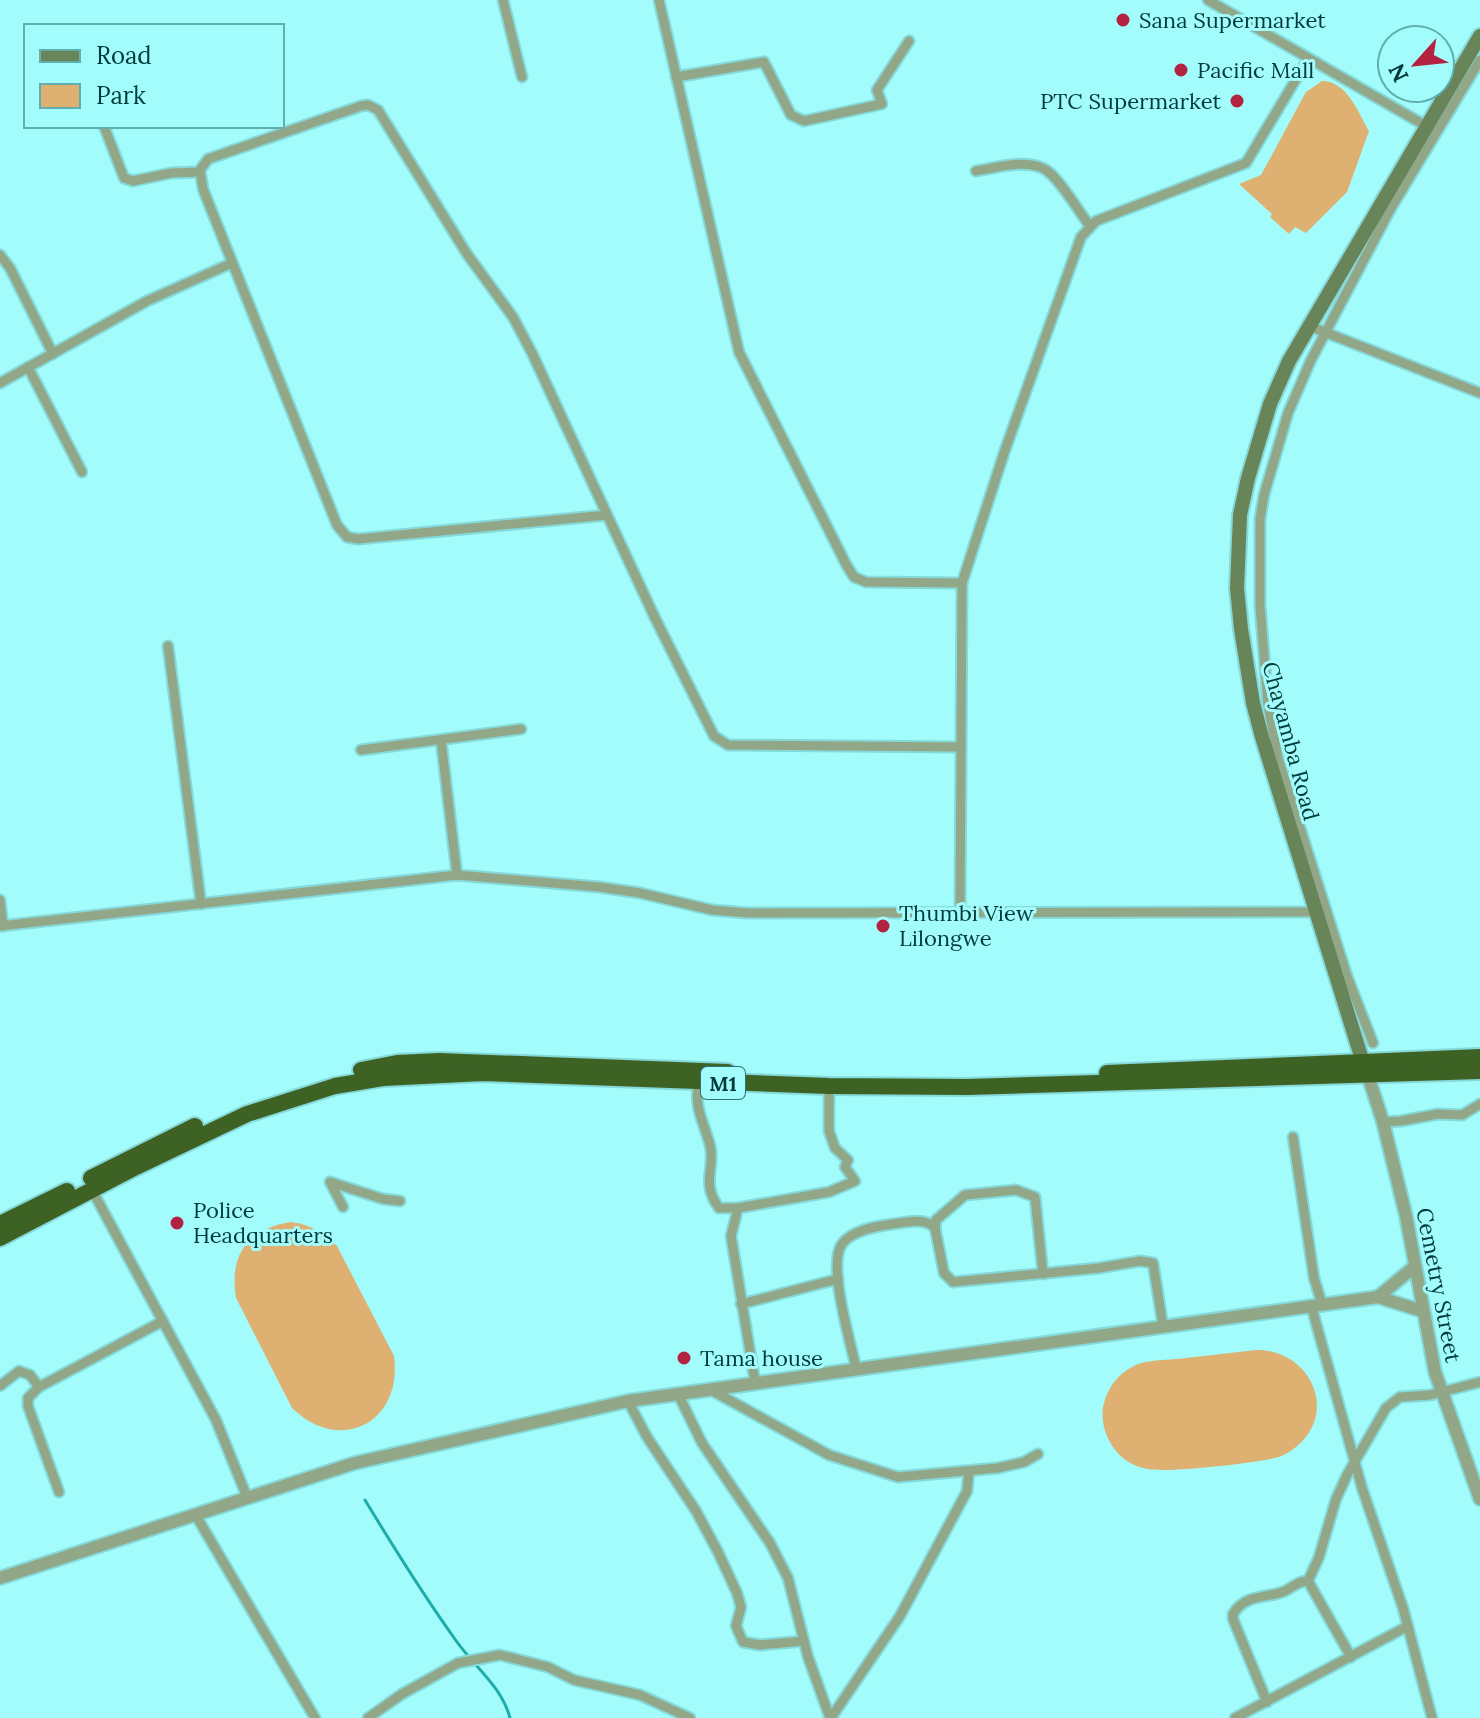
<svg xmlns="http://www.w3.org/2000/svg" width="1480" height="1718" font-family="Lora,serif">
<rect width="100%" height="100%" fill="#a2fcfb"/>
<g fill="#deb172">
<path d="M1322,81C1347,81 1358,112 1369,131L1347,192L1306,233L1295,227L1289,234L1270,217L1272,214L1239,184L1261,175L1306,92Z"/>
<path d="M291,1222C311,1225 323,1232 337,1246L394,1356C403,1423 340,1455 292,1408L236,1298C229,1255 247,1229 291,1222Z"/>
<path d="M1256,1350C1309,1349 1340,1411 1296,1447C1290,1452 1283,1456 1275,1458C1253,1463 1168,1473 1148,1469C1134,1467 1121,1459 1113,1447C1105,1435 1101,1421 1103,1407C1107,1388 1118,1373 1136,1365C1148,1360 1164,1360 1177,1359C1204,1356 1230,1353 1256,1350Z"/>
</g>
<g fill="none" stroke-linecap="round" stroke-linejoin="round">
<path stroke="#1eabab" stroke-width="3" d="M365,1500C394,1548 424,1596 457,1642C475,1667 502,1687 510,1718"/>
<g stroke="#85d9d8" stroke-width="13">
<g id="minor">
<polyline points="503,0 522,77"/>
<polyline points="659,0 739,352 847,566 854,577 866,582 962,583"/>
<polyline points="1208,0 1426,126"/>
<polyline points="676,77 764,62 791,115 804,121 882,104 877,90 909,41"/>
<polyline points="104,126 124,178 133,181 171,173 200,172"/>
<path d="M976,171C995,168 1028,158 1046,170C1061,180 1078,211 1090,226"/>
<polyline points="0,255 10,268 53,354"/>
<polyline points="1309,326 1480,393"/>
<polyline points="28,367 82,472"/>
<polyline points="0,383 147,301 232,263"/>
<polyline points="607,515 358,539 347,537 337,525 203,189 200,170 208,159 361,106 368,105 378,110 467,254 513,317 532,353 655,618 714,736 728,745 959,747"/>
<polyline points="168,646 201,904"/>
<polyline points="441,740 457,875"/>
<polyline points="361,750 521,729"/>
<polyline points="0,900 3,926"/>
<polyline points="960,913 962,583 1004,453 1081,237 1096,221 1246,163 1308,59"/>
<polyline points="0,926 457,875 599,887 640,893 712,910 747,913 1317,912"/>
<polyline points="1373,1043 1347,976 1278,758 1268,705 1260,605 1260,519 1264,495 1288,413 1311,360 1390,210 1480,60"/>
<path d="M699,1082C693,1106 704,1123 710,1145C716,1168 700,1182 719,1208H738"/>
<polyline points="1383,1122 1401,1121 1438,1114 1462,1115 1480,1104"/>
<polyline points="1293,1137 1314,1278 1322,1304"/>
<polyline points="92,1190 216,1420 247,1497"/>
<polyline points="343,1207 330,1182 383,1199 400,1201"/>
<polyline points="935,1228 936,1220 965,1195 1016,1190 1035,1197 1043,1274"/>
<polyline points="741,1304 838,1279"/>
<polyline points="1311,1305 1362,1488 1403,1608 1432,1718"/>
<path d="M856,1368C851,1343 827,1265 842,1244C852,1230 877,1226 893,1224C907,1222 925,1217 935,1228L944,1273L953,1282L1099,1268L1140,1261L1153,1263L1163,1326"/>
<polyline points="755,1382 731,1236 738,1208 829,1192 855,1181 845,1167 848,1160 835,1148 829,1131 829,1086"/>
<polyline points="0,1386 19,1371 30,1375 39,1387"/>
<polyline points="709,1389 829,1455 898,1477 998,1468 1024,1462 1038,1454"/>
<polyline points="678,1394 702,1443 770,1543 788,1578 808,1657 830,1718"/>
<polyline points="628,1401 647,1437 696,1511 718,1552 737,1593 741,1607 736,1626 743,1642 760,1645 804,1641"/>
<polyline points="59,1492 28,1406 28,1398 39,1387 163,1321"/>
<polyline points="195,1514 315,1718"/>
<polyline points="1351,1657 1308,1581 1319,1557 1336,1499 1347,1475 1386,1408 1400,1397 1430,1395 1480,1382"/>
<path d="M1267,1702L1233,1619V1614C1246,1593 1266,1599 1285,1591C1293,1587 1298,1581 1308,1581"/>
<polyline points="368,1718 402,1694 458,1663 500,1655 548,1667 574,1680 640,1695 690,1718"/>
<polyline points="831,1718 900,1616 967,1491 969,1471"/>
<polyline points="1235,1718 1408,1626"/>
</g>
</g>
<g stroke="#85d9d8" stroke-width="16">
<g id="tertiary">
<polyline points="1368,1076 1383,1122 1406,1216 1435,1372 1480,1499"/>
<polyline points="1378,1297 1414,1267"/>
<polyline points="0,1578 355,1463 628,1401 1378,1297 1422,1311"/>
</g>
</g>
<g stroke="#85d9d8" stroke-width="18">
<polyline id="secondary" points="1365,1069 1262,737 1253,703 1241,629 1237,588 1240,515 1248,478 1270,404 1289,361 1480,36"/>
</g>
<g stroke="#85d9d8" stroke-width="20">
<g id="trunk">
<polyline points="361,1070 397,1063 439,1061 728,1072"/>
<polyline points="1107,1073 1480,1057"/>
<polyline points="91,1178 195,1126"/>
<polyline points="0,1224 67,1191"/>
<polyline points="0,1238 136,1167 247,1114 335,1086 383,1078 483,1073 829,1086 967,1087 1480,1071"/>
</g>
</g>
<use href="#minor" stroke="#92a688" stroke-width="9"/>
<use href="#tertiary" stroke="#92a688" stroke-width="12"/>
<use href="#secondary" stroke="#688559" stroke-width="14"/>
<use href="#trunk" stroke="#3d6224" stroke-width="16"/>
</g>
<g fill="#b42242" stroke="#a2fcfb" stroke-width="3">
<circle cx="1123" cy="20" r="8"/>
<circle cx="1181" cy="70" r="8"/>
<circle cx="1237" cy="101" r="8"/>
<circle cx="883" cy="926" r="8"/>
<circle cx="177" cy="1223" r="8"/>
<circle cx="684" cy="1358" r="8"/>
</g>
<g text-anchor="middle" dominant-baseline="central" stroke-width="6" stroke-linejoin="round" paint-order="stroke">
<rect fill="#a2fcfb" stroke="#317474" stroke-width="2" x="701" y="1067" width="44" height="32" rx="6"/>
<g font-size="20" font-weight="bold" fill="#003a3a">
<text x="723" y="1083">M1</text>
</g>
<g font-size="22" fill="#003a3a" stroke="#a2fcfb" text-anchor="start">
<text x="1139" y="20">Sana Supermarket</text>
<text x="1197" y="70">Pacific Mall</text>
<text x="1221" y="101" text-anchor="end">PTC Supermarket</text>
<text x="899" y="913">Thumbi View<tspan x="899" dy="25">Lilongwe</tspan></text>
<text x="193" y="1210">Police<tspan x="193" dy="25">Headquarters</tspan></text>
<text x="700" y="1358">Tama house</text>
</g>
<g font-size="22" fill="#003a3a" stroke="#a2fcfb">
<text transform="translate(1291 741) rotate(75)">Chayamba Road</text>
<text transform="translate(1439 1285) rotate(79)">Cemetry Street</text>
</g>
</g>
<rect x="24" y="24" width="260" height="104" fill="#a2fcfb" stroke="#61aeae" stroke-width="2"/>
<rect x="40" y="50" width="40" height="12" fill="#688559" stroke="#61aeae" stroke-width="2"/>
<text x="96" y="64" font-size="24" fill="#003a3a">Road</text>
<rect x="40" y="84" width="40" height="24" fill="#deb172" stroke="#61aeae" stroke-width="2"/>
<text x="96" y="104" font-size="24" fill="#003a3a">Park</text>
<g transform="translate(1416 64) rotate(243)"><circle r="38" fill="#a2fcfb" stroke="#61aeae" stroke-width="2"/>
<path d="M0-6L14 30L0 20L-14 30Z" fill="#b42242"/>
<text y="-12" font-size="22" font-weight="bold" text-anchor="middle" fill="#003a3a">N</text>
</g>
</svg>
